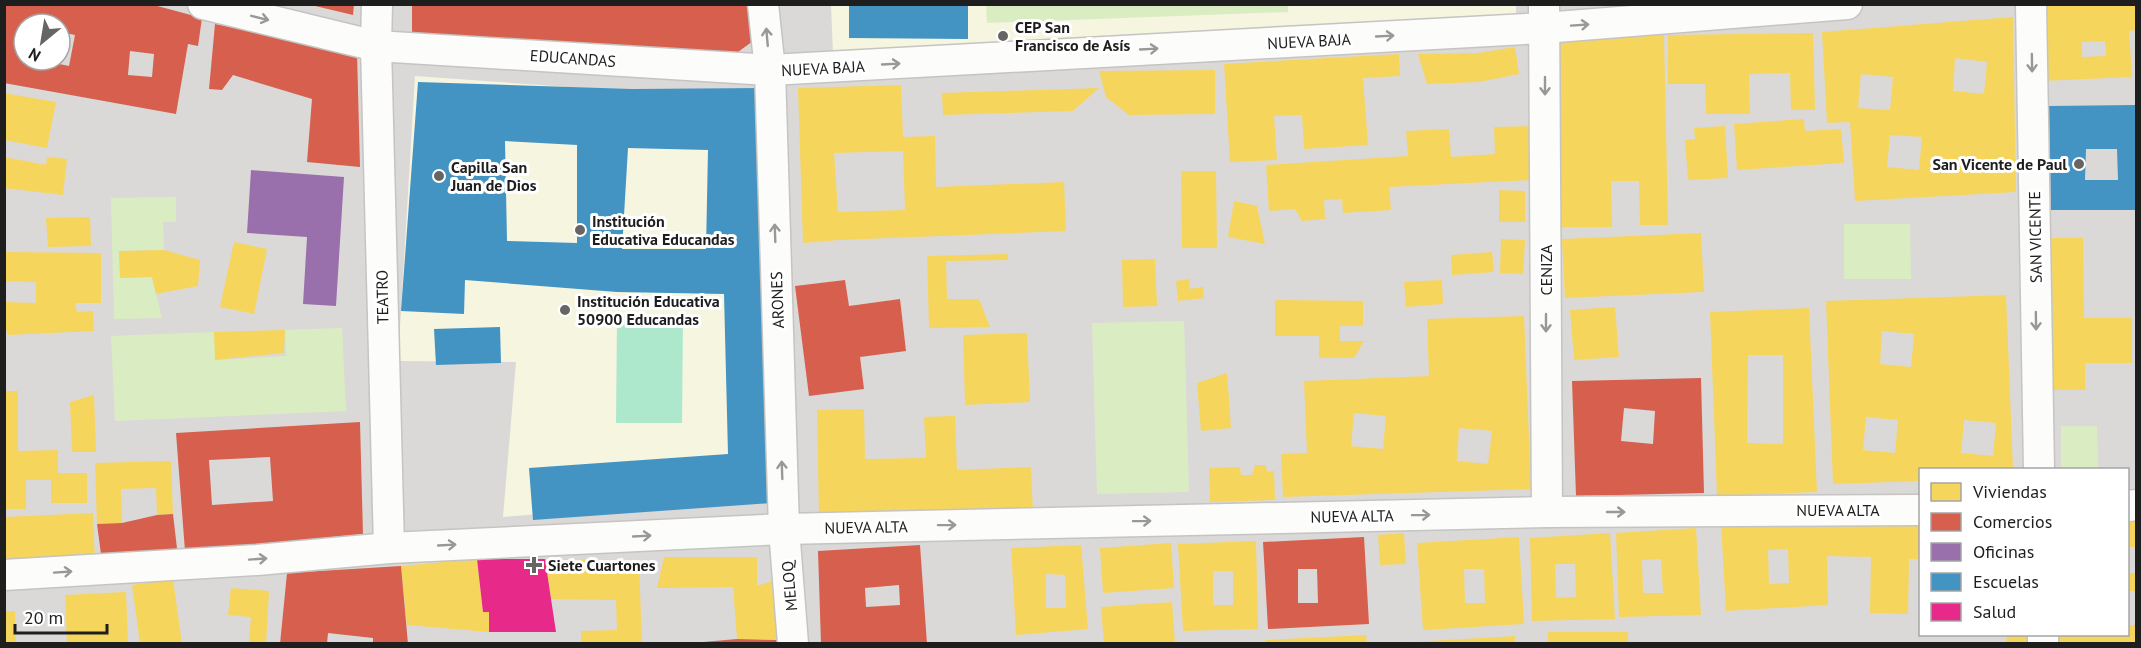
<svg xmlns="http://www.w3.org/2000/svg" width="2141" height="648" font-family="'PT Sans',sans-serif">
<rect width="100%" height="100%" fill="#eceae6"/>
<path fill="#dbd9d7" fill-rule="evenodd" d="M5,5H2136V643H5ZM24,24H60V60H24ZM1920,470H2128V634H1920Z"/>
<g fill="#f6f5e0">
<polygon points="1516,4 1516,17 833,54 831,5"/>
<polygon points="415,76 751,100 758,497 503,517 516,362 398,361"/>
</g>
<g fill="#daedc2">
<polygon points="1288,5 1288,12 987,23 986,5"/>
<polygon points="176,197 176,222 163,222 164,250 119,251 120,278 152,277 162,318 114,319 111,198"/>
<polygon points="1844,224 1910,224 1911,279 1844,279"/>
<polygon points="1184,321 1189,492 1097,494 1092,323"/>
<polygon points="342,328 346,411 115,421 111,336 214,332 216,360 286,356 285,330"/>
<polygon points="2061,426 2097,426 2098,469 2061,469"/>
</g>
<polygon fill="#ade8cd" points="617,316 683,317 682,423 616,423"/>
<g fill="#f6d55c" fill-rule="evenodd">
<path d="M2037,4H2136V30L2129,31L2132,77L2042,81ZM2105,41L2106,56L2082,57V42Z"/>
<path d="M2013,17L2016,192L1855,201L1850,122L1827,123L1822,32ZM1955,58L1987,62L1984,94L1953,91ZM1861,74L1893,77L1890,110L1858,108ZM1890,135L1922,137L1919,170L1887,167Z"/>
<polygon points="1813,33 1815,110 1791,110 1790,73 1749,74 1750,114 1706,114 1705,84 1668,84 1668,35"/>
<polygon points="1664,35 1668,225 1640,225 1639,181 1611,181 1612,227 1556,227 1553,37"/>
<polygon points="1515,47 1519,74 1479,82 1427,84 1418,54 1478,53"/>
<polygon points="1399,54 1400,76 1363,78 1368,145 1304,149 1302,115 1274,116 1277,160 1230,162 1224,64"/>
<polygon points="1215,70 1215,114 1129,115 1106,97 1099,71"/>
<path d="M901,85L903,137L935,136L936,187L1064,182L1066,231L839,240L803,243L798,88ZM903,151L905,210L838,212L834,153Z"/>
<polygon points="1099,88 1073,111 943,115 942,93"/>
<polygon points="4,93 56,102 47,148 4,140"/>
<polygon points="1804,119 1805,131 1841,129 1844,163 1737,170 1734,124"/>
<polygon points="1531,126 1532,180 1389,187 1391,210 1343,213 1342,199 1324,200 1325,219 1302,221 1295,209 1269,211 1266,165 1408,156 1406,131 1449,129 1451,157 1495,154 1494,127"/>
<polygon points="1725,126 1728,178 1688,180 1685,140 1695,139 1694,128"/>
<polygon points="4,157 46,165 47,157 67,159 63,195 4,188"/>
<polygon points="1181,171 1216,171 1217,248 1182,248"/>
<polygon points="1499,190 1525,191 1525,222 1499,222"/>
<polygon points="1234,201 1257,206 1265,244 1228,237"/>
<polygon points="90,217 91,246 48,247 46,218"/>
<polygon points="1701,233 1704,292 1565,298 1562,239"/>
<polygon points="2052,238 2083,238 2084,318 2132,318 2132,363 2085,363 2085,390 2053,390"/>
<polygon points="1501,239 1525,240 1523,274 1500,273"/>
<polygon points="234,242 267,249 254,314 220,307"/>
<polygon points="164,250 200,260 198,286 156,294 152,277 120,278 119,251"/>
<polygon points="4,252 101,253 101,303 75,303 77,312 93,311 94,331 8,335 4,324 4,302 36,303 36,282 4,281"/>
<polygon points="1492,252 1494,272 1452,275 1451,255"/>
<polygon points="1008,254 1008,260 946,261 947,299 979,299 990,327 929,328 927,256"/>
<polygon points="1155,259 1157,306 1123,307 1122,260"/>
<polygon points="1189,279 1190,289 1203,287 1204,298 1178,301 1176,281"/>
<polygon points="1442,280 1443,304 1406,307 1404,282"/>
<path d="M2006,295L2013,470H1920V481L1833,484L1826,301ZM1882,331L1914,334L1911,367L1880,364ZM1866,417L1898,420L1895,453L1863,450ZM1964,420L1996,423L1993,456L1961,453Z"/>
<polygon points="1275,300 1363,301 1363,326 1340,326 1340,341 1364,341 1354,358 1319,358 1319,336 1275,336"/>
<polygon points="1615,307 1619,357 1574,360 1570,310"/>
<path d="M1809,308L1817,492L1717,496L1710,312ZM1748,355H1783V444L1747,443Z"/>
<path d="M1524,316L1531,489L1283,497L1281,454L1307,453L1304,381L1429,376L1427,319ZM1354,413L1386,416L1383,449L1351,446ZM1459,428L1492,431L1488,464L1457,461Z"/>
<polygon points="285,330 284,353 215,360 214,332"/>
<polygon points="1027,333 1030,402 965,405 963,335"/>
<polygon points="1227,373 1231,428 1201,431 1197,383"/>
<polygon points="4,391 18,391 18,451 58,450 58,473 87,473 87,503 51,503 51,480 26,480 26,509 4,509"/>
<polygon points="94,395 96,452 72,452 70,402"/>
<polygon points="864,409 865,459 926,458 924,417 955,416 957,470 1031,467 1033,513 819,518 817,410"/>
<polygon points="171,461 173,514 157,515 156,488 121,489 122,523 97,524 95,463"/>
<polygon points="1255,465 1266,465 1267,472 1274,471 1275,500 1210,502 1209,468 1240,467 1241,475 1252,475"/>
<polygon points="93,513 95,563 4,567 4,517"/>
<rect x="2128" y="522" width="8" height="25"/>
<path d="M1721,524H1920V559H1909L1908,614L1870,613L1871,557L1827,556L1828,605L1726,611ZM1788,549L1789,583L1769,584L1768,550Z"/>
<path d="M1696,528L1701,615L1619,617L1616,533ZM1661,559L1663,593H1643L1642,560Z"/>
<polygon points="1404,533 1406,564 1380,565 1378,535"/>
<path d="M1610,533L1615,619L1532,621L1530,538ZM1555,564H1575L1576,597L1556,598Z"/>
<path d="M1519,537L1524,624L1423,630L1417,543ZM1464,569H1484L1485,603H1465Z"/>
<path d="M1256,541L1258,629L1183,631L1178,544ZM1213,571H1233V605H1213Z"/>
<polygon points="1171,543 1174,588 1103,593 1100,548"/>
<path d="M1081,545L1088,629L1016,635L1011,548ZM1046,574L1065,575L1066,608H1046Z"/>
<polygon points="664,557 757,557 757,586 773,581 777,640 737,639 733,587 657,588"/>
<polygon points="477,559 483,612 489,612 489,632 407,625 401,566"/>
<polygon points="545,559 639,561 642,644 581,644 581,631 617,630 616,600 551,599"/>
<rect x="2128" y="573" width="8" height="18"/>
<polygon points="173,579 182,644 140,644 132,585"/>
<polygon points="231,588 269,591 266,644 249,644 251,617 228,615"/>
<polygon points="126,592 128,644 67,644 65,595"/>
<polygon points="1172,602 1175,644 1104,644 1101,607"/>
<polygon points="4,611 15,611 16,644 4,644"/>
<polygon points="2128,625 2136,625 2136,644 2055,644 2055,634 2128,634"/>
<rect x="1548" y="632" width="80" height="12"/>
<polygon points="2007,634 2028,634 2030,644 2006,644"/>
<polygon points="1366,635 1367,644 1266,644 1265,640"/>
<polygon points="1515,636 1515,644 1413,644 1412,642"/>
</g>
<g fill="#d6604d" fill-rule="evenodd">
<path d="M4,4H150L202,18L198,46L188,44L176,114L4,83ZM24,24H60V32L75,35L69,66L40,60H24V57L20,56L24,38ZM130,51L154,54L152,77L128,75Z"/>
<polygon points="311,4 354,4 353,15 311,5"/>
<polygon points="412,5 748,5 753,41 738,52 412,36"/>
<polygon points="215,24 357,52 360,167 307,162 312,99 233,75 222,90 209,89"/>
<polygon points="845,280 849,306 900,299 906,351 860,357 864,389 809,396 795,286"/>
<path d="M1701,378L1704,493L1576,496L1572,381ZM1624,408L1655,411L1653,444L1621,441Z"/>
<path d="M360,422L363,534L185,551L176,433ZM270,457L273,501L212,505L209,460Z"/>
<polygon points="173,514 178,557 102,562 97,524 122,523 157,515"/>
<path d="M1364,537L1369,624L1268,629L1263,542ZM1298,569H1317L1318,603H1298Z"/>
<path d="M920,545L927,644H821L818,551ZM899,585L900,605L866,607L865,588Z"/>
<polygon points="401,566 408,644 373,644 373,638 328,633 327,644 280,644 287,573"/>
<polygon points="737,639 777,640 777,644 703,644 703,642"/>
</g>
<polygon fill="#9970ab" points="251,170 344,177 336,306 303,304 307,237 247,233"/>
<g fill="#4393c3" fill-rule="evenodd">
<polygon points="849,4 968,4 968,39 849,38"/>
<path d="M418,82L632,89L764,88L772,503L533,520L529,468L728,454L724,294L617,292L465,280L464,314L401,311ZM505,141L577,145V243L507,241ZM628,148L708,150L706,249H622Z"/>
<path d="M2136,105V210H2051L2049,106ZM2086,149H2117L2118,180H2085Z"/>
<polygon points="500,327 501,363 436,365 434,329"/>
</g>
<polygon fill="#e7298a" points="477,559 545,559 556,632 489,632 489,612 483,612"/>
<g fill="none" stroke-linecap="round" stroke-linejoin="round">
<g stroke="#c5c4c2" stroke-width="33">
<g id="minor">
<polyline points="203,4 376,46 770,70 1544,28 1847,4"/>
<polyline points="377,4 376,46 389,548"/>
<polyline points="763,4 770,70 784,529 793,644"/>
<polyline points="1544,4 1547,512"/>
<polyline points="2031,4 2039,470"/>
<polyline points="2128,506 2136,505"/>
<polyline points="4,575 257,560 389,548 784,529 1547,512 1920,510"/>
<polyline points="2043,634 2043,644"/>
</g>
</g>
<use href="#minor" stroke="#fcfcfb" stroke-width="30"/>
</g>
<defs><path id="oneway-shaft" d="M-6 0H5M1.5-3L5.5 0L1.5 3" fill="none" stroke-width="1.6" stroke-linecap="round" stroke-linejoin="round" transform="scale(1.5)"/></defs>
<g stroke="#989898">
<use href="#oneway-shaft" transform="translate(260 18) rotate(14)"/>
<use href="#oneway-shaft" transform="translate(1580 25) rotate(-4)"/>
<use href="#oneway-shaft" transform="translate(1385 36) rotate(-3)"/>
<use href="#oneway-shaft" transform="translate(767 37) rotate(-95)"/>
<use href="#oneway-shaft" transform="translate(1149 49) rotate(-3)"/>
<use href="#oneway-shaft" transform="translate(2032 63) rotate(89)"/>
<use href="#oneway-shaft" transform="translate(891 64) rotate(-3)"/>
<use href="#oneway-shaft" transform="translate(1545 86) rotate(90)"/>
<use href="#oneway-shaft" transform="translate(775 233) rotate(-92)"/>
<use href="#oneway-shaft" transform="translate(2036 321) rotate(89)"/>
<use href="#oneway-shaft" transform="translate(1546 323) rotate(90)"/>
<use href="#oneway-shaft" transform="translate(782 470) rotate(-92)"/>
<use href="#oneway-shaft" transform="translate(1616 512)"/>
<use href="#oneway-shaft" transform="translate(1421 515) rotate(-1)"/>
<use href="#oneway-shaft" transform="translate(1142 521) rotate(-1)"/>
<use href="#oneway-shaft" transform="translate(947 525) rotate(-1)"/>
<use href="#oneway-shaft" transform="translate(642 536) rotate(-3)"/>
<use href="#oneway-shaft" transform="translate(447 545) rotate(-3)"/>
<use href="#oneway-shaft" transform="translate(258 559) rotate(-4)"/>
<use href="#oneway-shaft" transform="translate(63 572) rotate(-4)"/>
</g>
<g fill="#666564" stroke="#fff" stroke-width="2">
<circle cx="1003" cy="36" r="6"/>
<circle cx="2079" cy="164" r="6"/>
<circle cx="439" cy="176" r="6"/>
<circle cx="580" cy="230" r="6"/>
<circle cx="565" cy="310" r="6"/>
<path d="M531 556h6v6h6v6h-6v6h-6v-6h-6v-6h6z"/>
</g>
<g text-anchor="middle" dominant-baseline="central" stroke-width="6" stroke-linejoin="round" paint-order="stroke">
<g font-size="16" font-weight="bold" fill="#1e1e1e" stroke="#fff" text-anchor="start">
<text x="1015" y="27">CEP San<tspan x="1015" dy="18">Francisco de Asís</tspan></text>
<text x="2067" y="164" text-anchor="end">San Vicente de Paul</text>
<text x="451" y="167">Capilla San<tspan x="451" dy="18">Juan de Dios</tspan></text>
<text x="592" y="221">Institución<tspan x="592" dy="18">Educativa Educandas</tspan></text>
<text x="577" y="301">Institución Educativa<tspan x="577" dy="18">50900 Educandas</tspan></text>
<text x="548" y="565">Siete Cuartones</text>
</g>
<g font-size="16" fill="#1e1e1e" stroke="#fff">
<text transform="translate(1309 41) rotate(-3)">NUEVA BAJA</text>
<text transform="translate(573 58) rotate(4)">EDUCANDAS</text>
<text transform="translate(823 68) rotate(-3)">NUEVA BAJA</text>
<text transform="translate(2035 237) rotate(-91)">SAN VICENTE</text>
<text transform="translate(1546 270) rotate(-90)">CENIZA</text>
<text transform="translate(382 297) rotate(-91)">TEATRO</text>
<text transform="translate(777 300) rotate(-92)">ARONES</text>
<text x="1838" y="510">NUEVA ALTA</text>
<text transform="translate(1352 516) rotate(-1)">NUEVA ALTA</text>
<text transform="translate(866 527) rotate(-1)">NUEVA ALTA</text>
<text transform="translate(789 586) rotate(-95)">MELOQ</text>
</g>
</g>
<rect width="2141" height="648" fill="none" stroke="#1e1e1e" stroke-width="12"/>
<rect x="1919" y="468" width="210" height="168" fill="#ffffff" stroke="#a5a5a5" stroke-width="1.5"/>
<rect x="1931" y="483" width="30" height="18" fill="#f6d55c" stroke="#a5a5a5" stroke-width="1.5"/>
<text x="1973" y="498" font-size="18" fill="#1e1e1e">Viviendas</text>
<rect x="1931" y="513" width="30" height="18" fill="#d6604d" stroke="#a5a5a5" stroke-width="1.5"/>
<text x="1973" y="528" font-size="18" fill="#1e1e1e">Comercios</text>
<rect x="1931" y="543" width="30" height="18" fill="#9970ab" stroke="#a5a5a5" stroke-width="1.5"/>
<text x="1973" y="558" font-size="18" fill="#1e1e1e">Oficinas</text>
<rect x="1931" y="573" width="30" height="18" fill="#4393c3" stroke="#a5a5a5" stroke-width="1.5"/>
<text x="1973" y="588" font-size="18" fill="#1e1e1e">Escuelas</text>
<rect x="1931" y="603" width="30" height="18" fill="#e7298a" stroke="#a5a5a5" stroke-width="1.5"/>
<text x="1973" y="618" font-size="18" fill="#1e1e1e">Salud</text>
<g transform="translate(42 42) rotate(210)"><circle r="28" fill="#ffffff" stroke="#a5a5a5" stroke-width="1.5"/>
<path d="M0-4.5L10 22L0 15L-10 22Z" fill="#666564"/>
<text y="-9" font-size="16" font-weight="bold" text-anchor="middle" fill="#1e1e1e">N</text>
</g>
<path d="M15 624v9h92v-9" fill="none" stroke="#1e1e1e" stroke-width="3"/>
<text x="24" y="624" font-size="18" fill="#1e1e1e" stroke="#ffffff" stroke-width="4.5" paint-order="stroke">20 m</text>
</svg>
